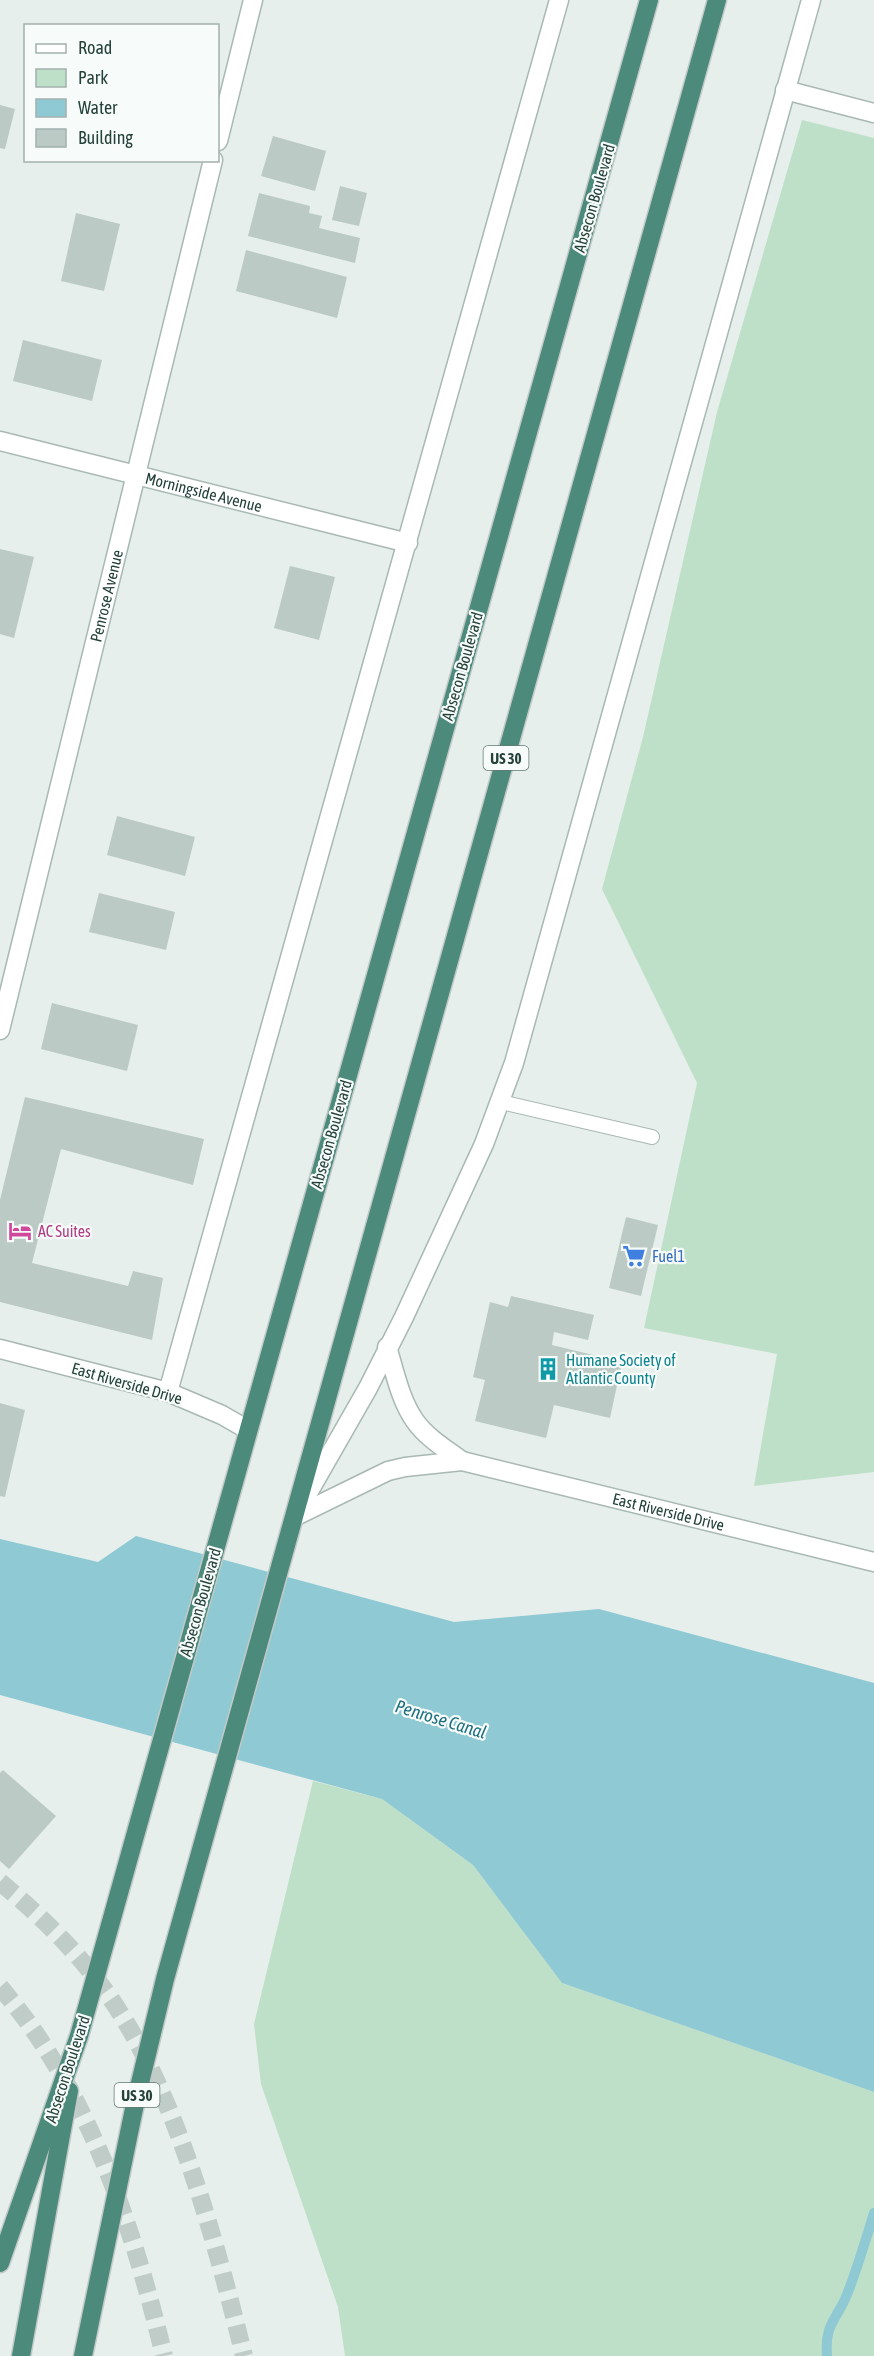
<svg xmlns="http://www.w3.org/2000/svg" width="874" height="2356" font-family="'Asap Condensed',sans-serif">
<rect width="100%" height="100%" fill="#e6efeb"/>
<g fill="#bfe0c8">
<polygon points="802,120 874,138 874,1472 754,1486 777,1354 644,1328 697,1083 602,889 643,737 717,412"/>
<polygon points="313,1781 382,1799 473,1865 562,1983 874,2092 874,2356 345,2356 338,2307 261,2084 254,2024"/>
</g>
<polygon fill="#8ec9d4" points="136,1536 454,1622 599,1609 874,1683 874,2092 562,1983 473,1865 382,1799 0,1695 0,1539 98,1562"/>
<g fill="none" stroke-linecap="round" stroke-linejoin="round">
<path stroke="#8ec9d4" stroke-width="10" d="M827,2356C824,2323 838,2319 848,2292C858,2266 866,2239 874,2213"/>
</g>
<g fill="#bbcac4">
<polygon points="0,105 15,109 5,149 0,148"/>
<polygon points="273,136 326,151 315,191 261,176"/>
<polygon points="340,186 367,193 359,226 332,220"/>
<polygon points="259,193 310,206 309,213 322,216 319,228 360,238 355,263 248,236"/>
<polygon points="76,213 120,224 104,291 61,281"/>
<polygon points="246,250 347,277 337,318 236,291"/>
<polygon points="23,340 102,360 92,401 13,381"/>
<polygon points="0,549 34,557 14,638 0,634"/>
<polygon points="290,566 335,577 319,640 274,628"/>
<polygon points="117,816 195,837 185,876 107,855"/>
<polygon points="99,893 175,912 166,950 89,932"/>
<polygon points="52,1003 138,1025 127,1071 41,1049"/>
<polygon points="25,1097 204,1139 193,1185 61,1149 32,1263 128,1286 133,1271 163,1278 152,1340 0,1302 0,1200"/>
<polygon points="626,1217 658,1225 641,1296 609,1288"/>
<polygon points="511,1296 594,1315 588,1340 554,1332 552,1345 622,1362 610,1418 554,1405 546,1438 475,1421 485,1380 473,1377 490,1302 508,1307"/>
<polygon points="0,1403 25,1410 5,1497 0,1496"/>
<polygon points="3,1770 56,1816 9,1869 0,1861 0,1773"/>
</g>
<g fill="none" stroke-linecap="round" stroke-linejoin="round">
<g stroke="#bfccc8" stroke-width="18" stroke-dasharray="18 9" stroke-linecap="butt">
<path d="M0,1882C37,1913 72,1946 101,1985C174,2082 215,2239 244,2356"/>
<path d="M0,1987C88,2089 133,2226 164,2356"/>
</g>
<g stroke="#a8b8b2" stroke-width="16">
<polyline id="service" points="501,1102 652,1137"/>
</g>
<g stroke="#a8b8b2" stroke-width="21">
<g id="minor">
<polyline points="785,90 874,113"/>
<polyline points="218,141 253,0"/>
<path id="s1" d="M0,441L408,543"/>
<path id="s2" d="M0,1030L213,160"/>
<path d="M387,1347C395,1372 400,1400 415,1421C427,1438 446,1449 462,1461"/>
<polyline points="0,1349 168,1392"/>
<path id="s3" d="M294,1517L388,1471L405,1467L462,1461L874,1562"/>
</g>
</g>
<g stroke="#a8b8b2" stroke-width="21">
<g id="tertiary">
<polyline points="248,1430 222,1415 168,1392 559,0"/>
<polyline points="300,1507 368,1388 404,1317 484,1144 514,1063 811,0"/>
</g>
</g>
<g stroke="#c2cac8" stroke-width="21">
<g id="trunk">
<polyline points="0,2263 79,2036 649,0"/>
<polyline points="21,2356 69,2091"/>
<polyline points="83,2356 135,2104 165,1979 717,0"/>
</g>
</g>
<use href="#service" stroke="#fff" stroke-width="14"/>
<use href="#minor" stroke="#fff" stroke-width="18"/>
<use href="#tertiary" stroke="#fff" stroke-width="18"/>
<use href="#trunk" stroke="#4c8a7c" stroke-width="18"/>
</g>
<defs>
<g id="hotel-bare" transform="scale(1.8)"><path d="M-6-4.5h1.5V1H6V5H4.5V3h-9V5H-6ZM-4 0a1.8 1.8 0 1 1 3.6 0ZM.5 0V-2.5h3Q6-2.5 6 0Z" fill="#d1479c" stroke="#f7fbf9" stroke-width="2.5" paint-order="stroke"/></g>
<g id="supermarket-bare" transform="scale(1.8)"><path d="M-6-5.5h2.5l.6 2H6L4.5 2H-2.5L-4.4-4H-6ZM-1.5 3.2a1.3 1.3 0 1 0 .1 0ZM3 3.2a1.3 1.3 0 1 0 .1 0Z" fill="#3f7fe0" stroke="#f7fbf9" stroke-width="2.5" paint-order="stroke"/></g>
<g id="building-bare" transform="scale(1.8)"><path d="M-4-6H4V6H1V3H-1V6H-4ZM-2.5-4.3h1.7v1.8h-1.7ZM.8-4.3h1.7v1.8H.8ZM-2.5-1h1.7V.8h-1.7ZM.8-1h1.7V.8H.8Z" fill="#0f9aa8" stroke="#f7fbf9" stroke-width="2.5" paint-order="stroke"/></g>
</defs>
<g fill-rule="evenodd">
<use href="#hotel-bare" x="20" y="1231"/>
<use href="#supermarket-bare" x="634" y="1256"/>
<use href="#building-bare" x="548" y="1369"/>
</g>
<g text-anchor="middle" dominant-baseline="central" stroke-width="4.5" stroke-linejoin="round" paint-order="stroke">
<g fill="#f7fbf9" stroke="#637a73" stroke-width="1.5">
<rect x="483.5" y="746" width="45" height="24" rx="4.5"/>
<rect x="114.5" y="2083" width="45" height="24" rx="4.5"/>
</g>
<g font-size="15" font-weight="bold" fill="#24423a">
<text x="506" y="758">US 30</text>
<text x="137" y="2095">US 30</text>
</g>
<g font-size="16" fill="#24423a" stroke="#f7fbf9">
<text transform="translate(594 198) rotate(-74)">Absecon Boulevard</text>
<text stroke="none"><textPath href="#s1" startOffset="210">Morningside Avenue</textPath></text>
<text stroke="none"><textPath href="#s2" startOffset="447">Penrose Avenue</textPath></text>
<text transform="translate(462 666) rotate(-74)">Absecon Boulevard</text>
<text transform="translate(331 1134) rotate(-74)">Absecon Boulevard</text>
<text transform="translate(127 1383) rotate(16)">East Riverside Drive</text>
<text stroke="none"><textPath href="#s3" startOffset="392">East Riverside Drive</textPath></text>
<text transform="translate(200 1602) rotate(-74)">Absecon Boulevard</text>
<text transform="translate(67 2069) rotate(-72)">Absecon Boulevard</text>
</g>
<g font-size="16" fill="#b23c85" stroke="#f7fbf9" text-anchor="start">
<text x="38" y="1231">AC Suites</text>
</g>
<g font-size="16" fill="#366cbe" stroke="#f7fbf9" text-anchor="start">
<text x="652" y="1256">Fuel1</text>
</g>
<g font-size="16" fill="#0d838f" stroke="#f7fbf9" text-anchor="start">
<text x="566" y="1360">Humane Society of<tspan x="566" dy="18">Atlantic County</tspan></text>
</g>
<g font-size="18" font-style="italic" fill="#1c6f80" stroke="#f7fbf9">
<text transform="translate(441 1719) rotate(17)">Penrose Canal</text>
</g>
</g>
<rect x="24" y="24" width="195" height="138" fill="#f7fbf9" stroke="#a3b1ad" stroke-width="1.5"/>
<rect x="36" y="44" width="30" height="9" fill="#ffffff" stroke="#a3b1ad" stroke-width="1.5"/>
<text x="78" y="54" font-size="18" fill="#24423a">Road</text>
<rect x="36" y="69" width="30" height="18" fill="#bfe0c8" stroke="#a3b1ad" stroke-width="1.5"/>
<text x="78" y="84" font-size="18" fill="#24423a">Park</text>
<rect x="36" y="99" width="30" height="18" fill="#8ec9d4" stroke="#a3b1ad" stroke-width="1.5"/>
<text x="78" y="114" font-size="18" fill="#24423a">Water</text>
<rect x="36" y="129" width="30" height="18" fill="#bbcac4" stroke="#a3b1ad" stroke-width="1.5"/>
<text x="78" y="144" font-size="18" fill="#24423a">Building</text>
</svg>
